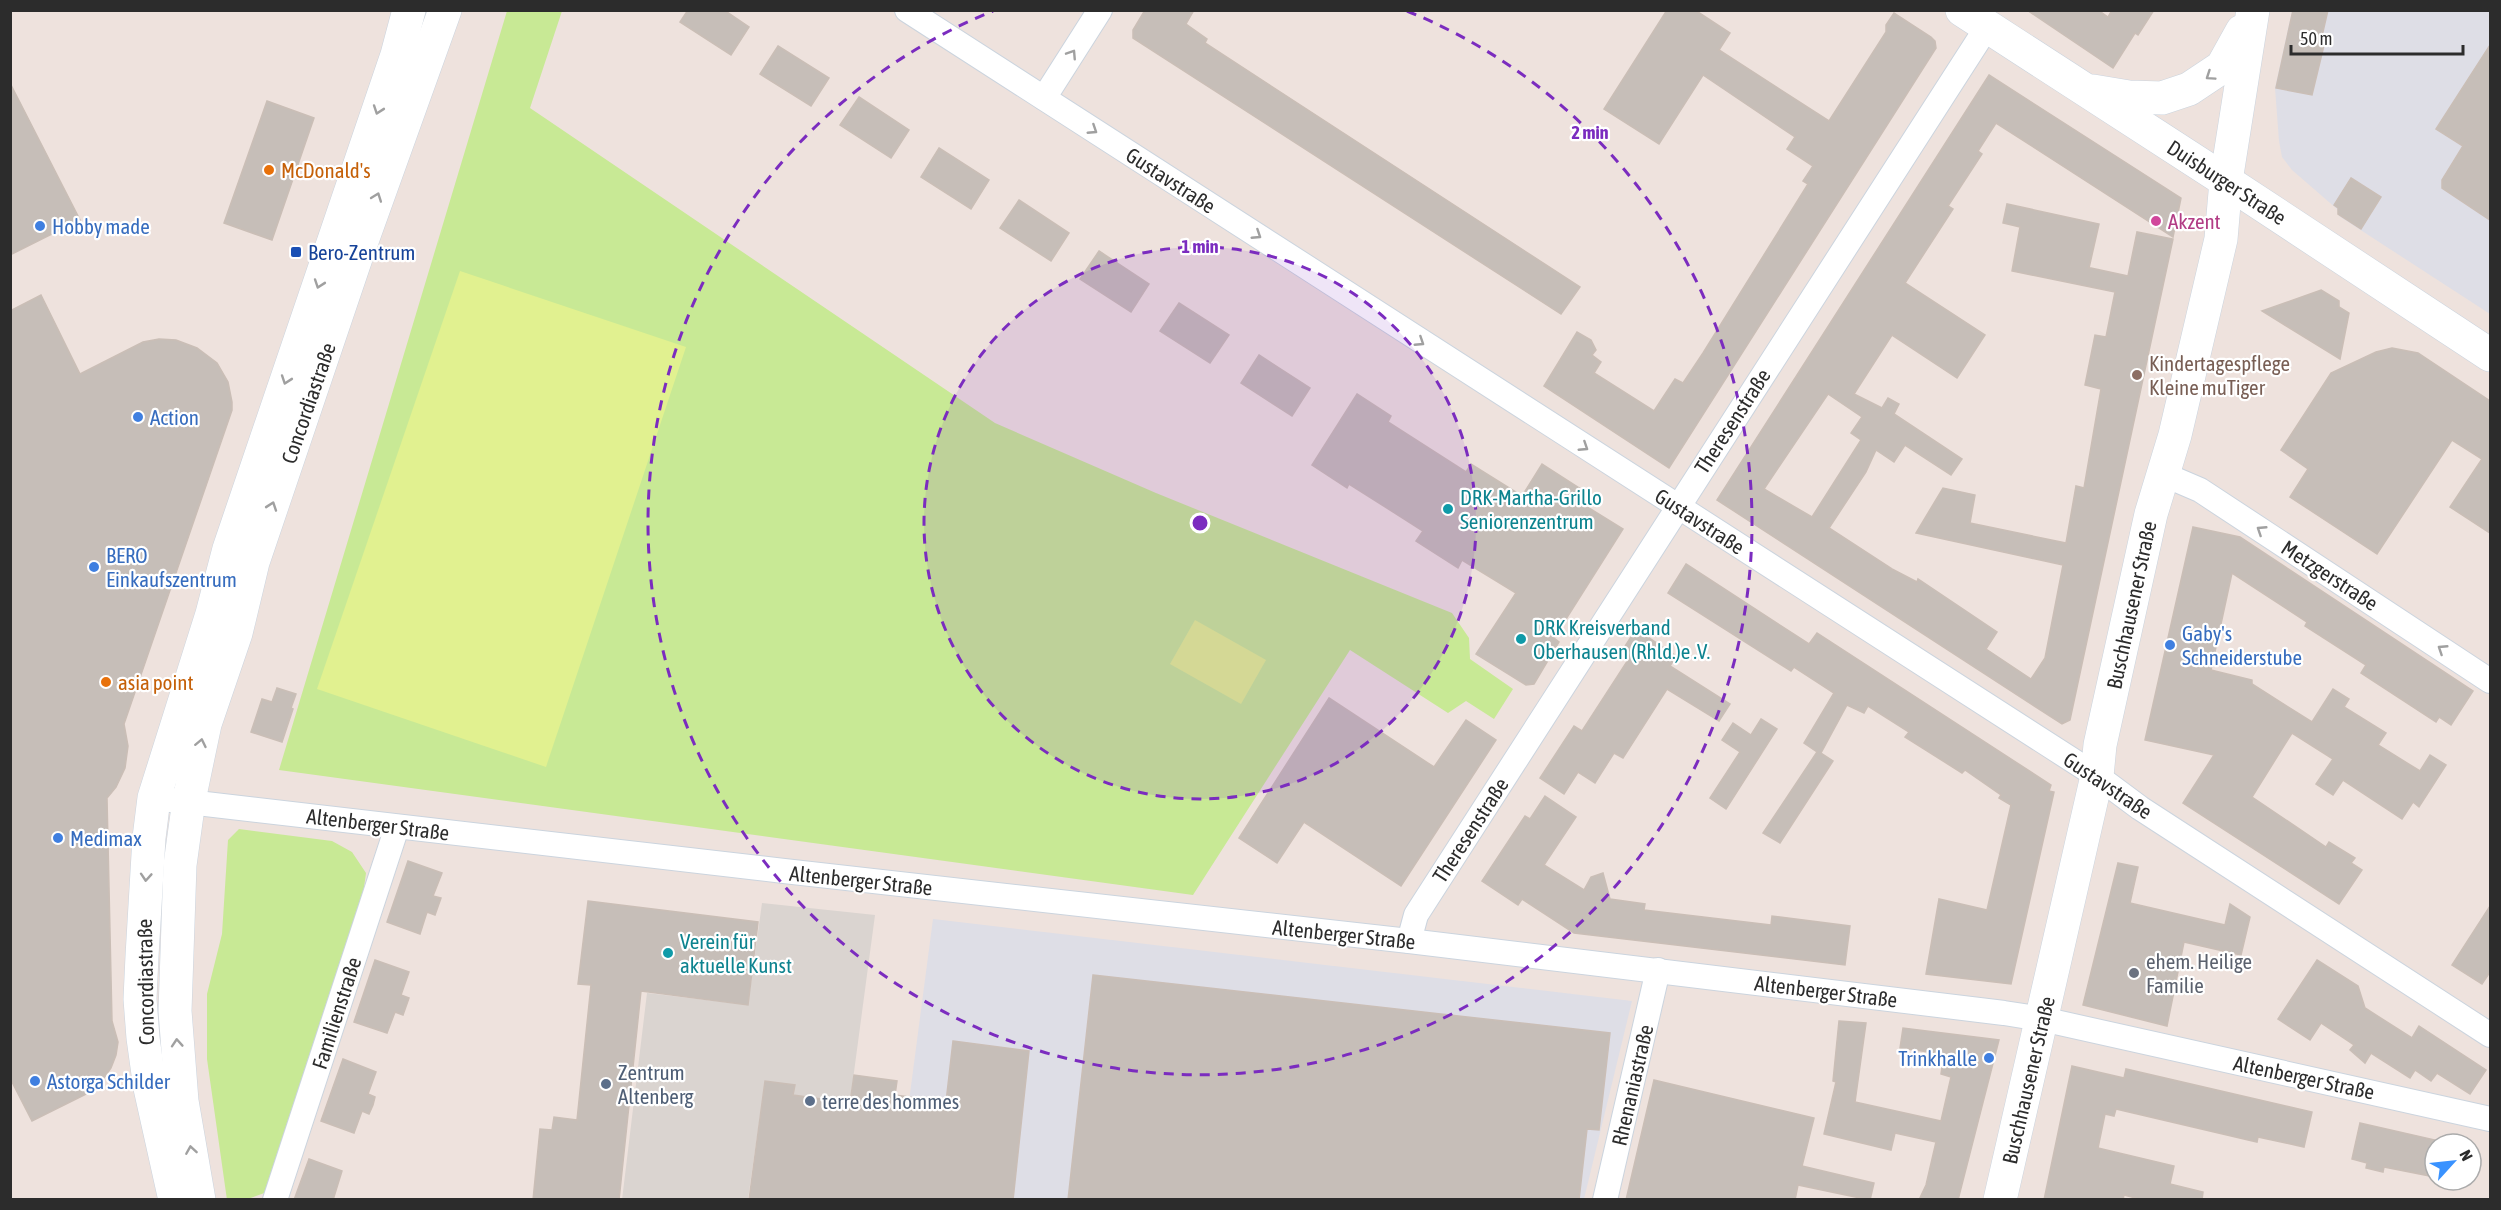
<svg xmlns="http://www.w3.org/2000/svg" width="2501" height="1210" font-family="'Asap Condensed',sans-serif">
<rect width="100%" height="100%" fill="#eee2dd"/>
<g fill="#dedee6">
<polygon points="2292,11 2490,11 2490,314 2339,216 2337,209 2292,170 2282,157 2279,141 2275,88"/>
<polygon points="933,919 1632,1001 1584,1199 896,1200"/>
</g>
<g fill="#c8e995">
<polygon points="507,11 562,11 530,108 995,423 1156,493 1452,613 1469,638 1470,659 1513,689 1494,719 1466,701 1448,713 1350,650 1193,895 279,770"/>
<polygon points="239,829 332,841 352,852 366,873 362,902 267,1192 248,1199 227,1200 207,1059 207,994 222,934 228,840"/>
</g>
<g fill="#e1f190">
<polygon points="460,271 686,347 546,767 317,689"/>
<polygon points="1195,620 1266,660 1241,704 1170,664"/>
</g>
<polygon fill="#dad4d0" points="762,903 875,915 850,1102 793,1095 794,1085 765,1081 748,1199 622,1200 647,993 748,1005"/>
<g fill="#c6beb8" stroke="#cabeb6" stroke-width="1.5" fill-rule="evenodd">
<polygon points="688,10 724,10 749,27 731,55 680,22"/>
<polygon points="1145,10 1194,10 1186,24 1207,39 1205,43 1580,287 1561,314 1133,38 1133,30"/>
<polygon points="1667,10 1695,10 1730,33 1719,50 1829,121 1886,32 1886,25 1894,13 1931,37 1935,41 1936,48 1669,468 1544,386 1577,332 1591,340 1596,350 1592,355 1601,362 1594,373 1654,411 1675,379 1683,383 1703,353 1808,184 1803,181 1813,166 1787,149 1795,137 1703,75 1659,144 1604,109"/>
<polygon points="2027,10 2098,10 2108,17 2112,10 2154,10 2138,35 2135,33 2113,68"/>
<polygon points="2293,10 2328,10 2322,36 2326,37 2312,95 2276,88"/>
<polygon points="2490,45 2490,220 2442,188 2442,180 2463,146 2436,129"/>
<polygon points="778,46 829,78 811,106 760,74"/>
<path d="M1989,75L2181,198L2173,237L1996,123L1978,151L1982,154L1948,206L1953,209L1905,283L1985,335L1957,378L1892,335L1854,394L1882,408L1888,398L1899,404L1894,414L1962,459L1951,475L1905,445L1894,462L1876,450L1866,472L1829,528L1892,569L1917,582L1918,579L1997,632L1986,649L2031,679L2045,658L2063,565L1916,533L1943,488L1975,495L1970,523L2066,543L2076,486L2084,488L2101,389L2085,385L2095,335L2106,337L2115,292L2012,271L2020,227L2003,223L2007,204L2099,224L2089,268H2091L2128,276L2137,232L2173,239L2070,720L2062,724L1717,500ZM1828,394L1862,417L1851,433L1861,440L1812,517L1764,489Z"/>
<polygon points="10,83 80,220 10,255"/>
<polygon points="859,97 909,130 891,158 840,125"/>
<polygon points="267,101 314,118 272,240 224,223"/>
<polygon points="939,148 989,180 971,209 921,177"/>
<polygon points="2351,178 2381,197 2361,229 2338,214 2338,208 2334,205"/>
<polygon points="1019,200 1069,233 1051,261 1000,228"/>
<polygon points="1099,251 1149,284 1131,312 1080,279"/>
<polygon points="2321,290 2339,301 2339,307 2349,313 2340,359 2262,311"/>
<polygon points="41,295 80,374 143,342 159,339 176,340 197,348 217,363 228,382 232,402 232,410 124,724 128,746 125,768 116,787 107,798 112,1021 118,1042 116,1055 111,1068 101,1082 88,1093 32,1121 10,1078 10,311"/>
<polygon points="1179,303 1229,335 1210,363 1160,331"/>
<polygon points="2392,348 2418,353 2490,401 2490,533 2450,507 2482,459 2452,440 2377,554 2290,497 2308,469 2281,450 2331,373 2376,352"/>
<polygon points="1259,355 1310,388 1292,416 1241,383"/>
<polygon points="1357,394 1391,416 1388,422 1466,472 1471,464 1522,496 1542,464 1587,493 1581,503 1623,529 1554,638 1559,642 1534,684 1526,685 1476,654 1516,593 1462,560 1458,568 1416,541 1423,531 1349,484 1347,488 1312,465"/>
<polygon points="2193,527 2240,537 2473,691 2451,725 2439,717 2436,722 2361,673 2366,665 2305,626 2307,622 2232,573 2211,670 2252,680 2252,684 2312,722 2333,689 2349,699 2344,707 2386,733 2378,745 2420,771 2430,755 2446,765 2419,807 2413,802 2402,819 2343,780 2333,795 2316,784 2333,759 2292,733 2252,797 2326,847 2329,842 2355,858 2351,863 2362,870 2339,904 2183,803 2214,755 2145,740"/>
<polygon points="1686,564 1809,644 1817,633 2051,785 2049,791 2054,792 2011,984 1926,974 1939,899 1987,910 2011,805 1999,798 2001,795 1965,770 1962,773 1905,737 1909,732 1868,706 1864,713 1847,705 1821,753 1833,761 1780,843 1763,833 1817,752 1804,743 1834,693 1794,667 1791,671 1668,593"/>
<polygon points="1636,629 1676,656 1670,666 1730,704 1719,721 1667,689 1623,758 1614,753 1595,783 1578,772 1564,794 1540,778 1574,726 1582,731 1628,660 1620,654"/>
<polygon points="277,688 296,694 291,708 293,709 282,742 251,732 262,699 272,702"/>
<polygon points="1329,698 1434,767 1466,720 1496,740 1401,886 1304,822 1277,863 1239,838"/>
<polygon points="1761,719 1777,729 1726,809 1710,798 1740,752 1722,740 1733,723 1751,735"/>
<polygon points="1545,796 1576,817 1544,865 1584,890 1591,877 1603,873 1610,899 1645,904 1644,910 1771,925 1772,916 1850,926 1845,965 1574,933 1522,899 1518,905 1482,881 1525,816 1530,819"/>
<polygon points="408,861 442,873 433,896 441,898 435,915 427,912 420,934 387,922"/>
<polygon points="2118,863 2138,867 2130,903 2225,925 2230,904 2250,917 2241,955 2184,942 2167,1026 2083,1005"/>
<polygon points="588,901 758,922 748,1005 641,991 619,1200 533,1200 540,1129 552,1130 554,1117 577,1120 591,985 578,984"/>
<polygon points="2490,906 2490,972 2482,984 2452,965"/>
<polygon points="375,960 409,972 401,995 409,998 403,1015 395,1012 387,1033 354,1022"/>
<polygon points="2317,960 2358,986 2365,1008 2412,1038 2419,1026 2486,1070 2470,1094 2437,1073 2431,1081 2415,1070 2410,1078 2371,1053 2365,1063 2350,1050 2354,1045 2321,1023 2310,1040 2278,1019"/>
<polygon points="1093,975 1610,1033 1599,1130 1587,1129 1579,1200 1068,1200"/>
<polygon points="1839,1021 1866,1023 1855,1102 1941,1121 1951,1077 1941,1074 1944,1054 1900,1048 1903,1028 1999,1040 1958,1200 1919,1200 1926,1185 1936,1142 1895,1133 1891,1150 1824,1134 1836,1082 1833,1081"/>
<polygon points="953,1041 1029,1051 1013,1200 749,1200 765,1081 795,1085 793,1095 850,1103 854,1075 897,1081 895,1095 946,1102"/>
<polygon points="343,1059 376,1072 368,1094 375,1097 373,1105 369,1114 362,1111 354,1133 321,1121"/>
<polygon points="2072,1066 2124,1078 2126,1069 2312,1112 2304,1147 2258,1137 2257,1142 2116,1109 2114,1116 2105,1114 2098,1148 2174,1166 2170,1184 2203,1192 2202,1200 2143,1200 2124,1195 2123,1200 2044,1200"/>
<polygon points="1654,1080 1814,1118 1802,1166 1874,1183 1870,1200 1798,1185 1795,1200 1626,1200"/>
<polygon points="2360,1123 2435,1140 2435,1177 2384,1167 2383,1172 2366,1168 2367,1163 2352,1159"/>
<polygon points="309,1159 342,1171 333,1200 294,1200"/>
</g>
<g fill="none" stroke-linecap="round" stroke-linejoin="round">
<g stroke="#cbd4de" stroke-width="26">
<g id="street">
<polyline points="907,10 2097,776 2140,808 2490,1035"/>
<polyline points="1044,98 1100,10"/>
<polyline points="2165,475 2200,490 2490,681"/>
<polyline points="154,798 784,871 1409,941 2004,1013 2042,1019 2490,1119"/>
<polyline points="1409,941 1416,915 1987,27"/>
<polyline points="275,1200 397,827"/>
<polyline points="1605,1200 1658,970"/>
</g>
</g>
<g stroke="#cbd4de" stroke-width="34">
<g id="secondary">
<polyline points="1962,10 2226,181 2490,355"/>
<polyline points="2093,91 2129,97 2162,98 2189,89 2222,67 2242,31"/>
<polyline points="175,1200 150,1088 143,1038 140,999 142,956 149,838 154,798 212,614 229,549 397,55 409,10"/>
<polyline points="199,1200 182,1101 175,1011 180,865 189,800 205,724 236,633 253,562 358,252 445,10"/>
<polyline points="2000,1200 2097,776 2100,745 2151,514 2175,435 2221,239 2226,181 2253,10"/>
</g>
</g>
<use href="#street" stroke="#fff" stroke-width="24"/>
<use href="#secondary" stroke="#fff" stroke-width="33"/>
</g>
<defs><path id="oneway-chevron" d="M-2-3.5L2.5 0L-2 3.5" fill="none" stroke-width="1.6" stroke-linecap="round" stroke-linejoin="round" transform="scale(1.5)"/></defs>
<g stroke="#a0a0a0">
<use href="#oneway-chevron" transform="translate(1072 54) rotate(-57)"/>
<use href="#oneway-chevron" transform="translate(2210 76) rotate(146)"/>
<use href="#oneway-chevron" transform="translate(378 110) rotate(109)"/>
<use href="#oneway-chevron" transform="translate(1093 130) rotate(33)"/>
<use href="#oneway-chevron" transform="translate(377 197) rotate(-70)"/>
<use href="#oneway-chevron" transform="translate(1257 235) rotate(33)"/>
<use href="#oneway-chevron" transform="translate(319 284) rotate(109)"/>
<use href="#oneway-chevron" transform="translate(1420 342) rotate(33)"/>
<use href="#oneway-chevron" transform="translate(286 380) rotate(109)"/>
<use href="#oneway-chevron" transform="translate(1584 447) rotate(33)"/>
<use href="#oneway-chevron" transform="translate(272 506) rotate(-71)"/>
<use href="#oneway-chevron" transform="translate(2261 530) rotate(-147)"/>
<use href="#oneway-chevron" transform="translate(2442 649) rotate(-147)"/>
<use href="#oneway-chevron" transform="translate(201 743) rotate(-78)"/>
<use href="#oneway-chevron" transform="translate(146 877) rotate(94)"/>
<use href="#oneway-chevron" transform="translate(177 1043) rotate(-94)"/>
<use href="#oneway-chevron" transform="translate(191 1150) rotate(-99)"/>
</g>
<circle cx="1200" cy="523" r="276" fill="#7b2cbf" fill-opacity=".12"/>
<g fill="none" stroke="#7b2cbf" stroke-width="3" stroke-dasharray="10 8">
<circle cx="1200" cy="523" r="276"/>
<path d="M1407 11A552 552 0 1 1 993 11"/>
</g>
<g fill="#e8710a" stroke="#fff" stroke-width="2">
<circle cx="269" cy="170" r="6"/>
<circle cx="106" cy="682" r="6"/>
</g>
<circle fill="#d1479c" stroke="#fff" stroke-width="2" cx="2156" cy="221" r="6"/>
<g fill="#3f7fe0" stroke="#fff" stroke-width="2">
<circle cx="40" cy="226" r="6"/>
<circle cx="138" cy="417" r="6"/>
<circle cx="94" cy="567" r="6"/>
<circle cx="2170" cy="645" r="6"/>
<circle cx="58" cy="838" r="6"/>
<circle cx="1989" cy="1058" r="6"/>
<circle cx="35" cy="1081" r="6"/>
</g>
<rect fill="#1a4fb4" stroke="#fff" stroke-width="2" x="290" y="246" width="12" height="12" rx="3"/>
<circle fill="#8d6e63" stroke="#fff" stroke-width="2" cx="2137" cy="375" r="6"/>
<g fill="#0f9aa8" stroke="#fff" stroke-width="2">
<circle cx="1448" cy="509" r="6"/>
<circle cx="1521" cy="639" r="6"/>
<circle cx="668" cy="953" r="6"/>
</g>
<circle fill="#6b7280" stroke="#fff" stroke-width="2" cx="2134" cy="973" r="6"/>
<g fill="#5c6f8a" stroke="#fff" stroke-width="2">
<circle cx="606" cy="1084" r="6"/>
<circle cx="810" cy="1101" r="6"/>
</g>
<g text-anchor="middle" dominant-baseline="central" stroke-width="4.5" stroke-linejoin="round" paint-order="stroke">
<g font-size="21" fill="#c56008" stroke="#fff" text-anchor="start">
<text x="281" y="170">McDonald's</text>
<text x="118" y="682">asia point</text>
</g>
<g font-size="21" fill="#2c2c2c" stroke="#fff">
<text transform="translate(1171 180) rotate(33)">Gustavstraße</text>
<text transform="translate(2227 182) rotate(33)">Duisburger Straße</text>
<text transform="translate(308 403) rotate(-71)">Concordiastraße</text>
<text transform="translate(1732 421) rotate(-57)">Theresenstraße</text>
<text transform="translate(1700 521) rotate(33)">Gustavstraße</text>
<text transform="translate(2330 575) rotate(33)">Metzgerstraße</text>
<text transform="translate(2131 605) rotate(-78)">Buschhausener Straße</text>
<text transform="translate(2108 785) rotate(34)">Gustavstraße</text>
<text transform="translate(378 824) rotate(7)">Altenberger Straße</text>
<text transform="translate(1470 830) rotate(-57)">Theresenstraße</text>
<text transform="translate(861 880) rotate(6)">Altenberger Straße</text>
<text transform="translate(1344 934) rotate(6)">Altenberger Straße</text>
<text transform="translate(145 982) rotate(-91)">Concordiastraße</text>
<text transform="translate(1826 991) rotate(7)">Altenberger Straße</text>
<text transform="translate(336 1013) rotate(-72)">Familienstraße</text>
<text transform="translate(2304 1077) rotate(12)">Altenberger Straße</text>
<text transform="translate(2028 1080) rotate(-77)">Buschhausener Straße</text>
<text transform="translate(1632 1085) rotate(-77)">Rhenaniastraße</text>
</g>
<g font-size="21" fill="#b23c85" stroke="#fff" text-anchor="start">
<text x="2168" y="221">Akzent</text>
</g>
<g font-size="21" fill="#366cbe" stroke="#fff" text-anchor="start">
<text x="52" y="226">Hobby made</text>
<text x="150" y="417">Action</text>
<text x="106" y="555">BERO<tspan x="106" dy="24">Einkaufszentrum</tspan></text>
<text x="2182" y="633">Gaby's<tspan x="2182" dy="24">Schneiderstube</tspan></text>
<text x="70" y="838">Medimax</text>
<text x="1977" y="1058" text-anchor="end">Trinkhalle</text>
<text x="47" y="1081">Astorga Schilder</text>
</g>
<g font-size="21" fill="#164399" stroke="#fff" text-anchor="start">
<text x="308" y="252">Bero-Zentrum</text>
</g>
<g font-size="21" fill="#785e54" stroke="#fff" text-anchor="start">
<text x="2149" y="363">Kindertagespflege<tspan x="2149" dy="24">Kleine muTiger</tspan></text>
</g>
<g font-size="21" fill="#0d838f" stroke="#fff" text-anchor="start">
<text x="1460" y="497">DRK-Martha-Grillo<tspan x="1460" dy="24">Seniorenzentrum</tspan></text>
<text x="1533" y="627">DRK Kreisverband<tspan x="1533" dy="24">Oberhausen (Rhld.)e .V.</tspan></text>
<text x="680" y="941">Verein für<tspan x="680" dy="24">aktuelle Kunst</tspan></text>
</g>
<g font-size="21" fill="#5b616d" stroke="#fff" text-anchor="start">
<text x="2146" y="961">ehem. Heilige<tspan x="2146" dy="24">Familie</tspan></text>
</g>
<g font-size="21" fill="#4e5e75" stroke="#fff" text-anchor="start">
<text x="618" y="1072">Zentrum<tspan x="618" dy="24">Altenberg</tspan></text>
<text x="822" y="1101">terre des hommes</text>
</g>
</g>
<circle cx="1200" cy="523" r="9" fill="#7b2cbf" stroke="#fff" stroke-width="3"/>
<g font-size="18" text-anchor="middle" font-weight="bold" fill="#7b2cbf" stroke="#fff" stroke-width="4.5" stroke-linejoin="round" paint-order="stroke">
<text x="1590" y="139">2 min</text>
<text x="1200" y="253">1 min</text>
</g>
<rect width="2501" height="1210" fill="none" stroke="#2c2c2c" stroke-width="24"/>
<g transform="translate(2453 1162) rotate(63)"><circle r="28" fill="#ffffff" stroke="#ababab" stroke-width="1.5"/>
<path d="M0-4.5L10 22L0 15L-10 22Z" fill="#3992ff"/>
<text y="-9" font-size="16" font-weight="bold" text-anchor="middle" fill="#2c2c2c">N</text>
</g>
<path d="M2291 45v9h172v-9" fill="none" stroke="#2c2c2c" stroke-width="3"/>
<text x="2300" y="45" font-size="18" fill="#2c2c2c" stroke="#ffffff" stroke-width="4.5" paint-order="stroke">50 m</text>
</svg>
